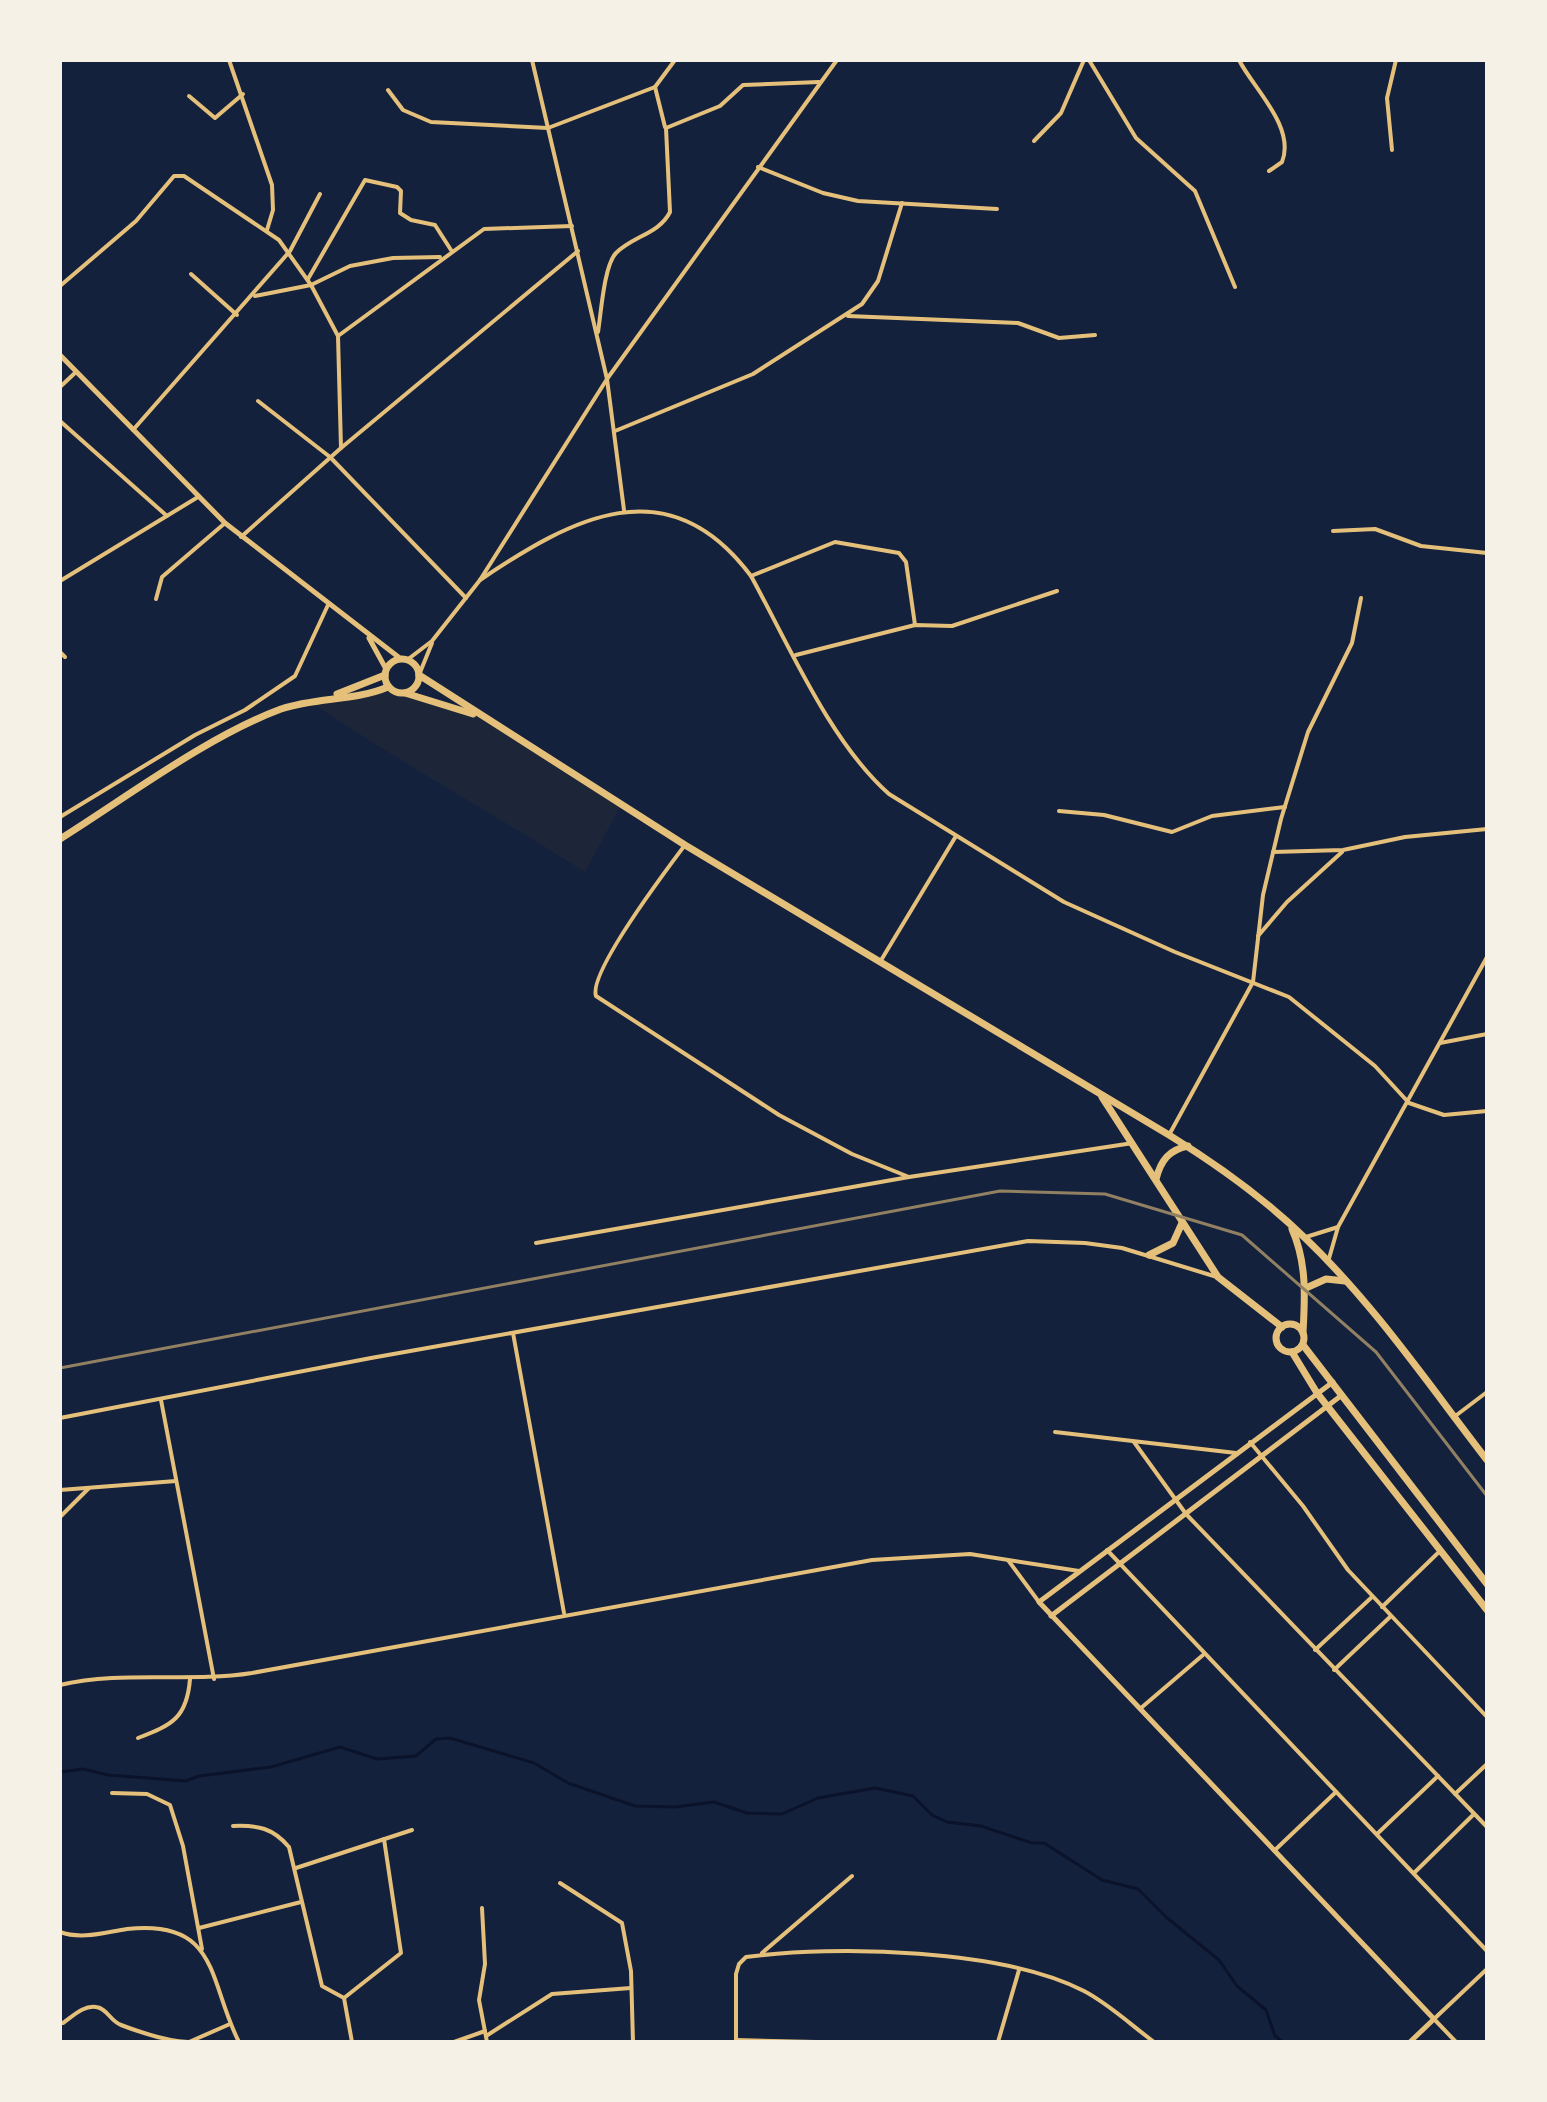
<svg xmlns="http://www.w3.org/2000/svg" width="1547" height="2102" font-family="'DejaVu Sans',sans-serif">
<rect width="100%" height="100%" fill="#14213d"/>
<path fill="#1d2539" d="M388,687L490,720L621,805L585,872C494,814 399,762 309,701Z"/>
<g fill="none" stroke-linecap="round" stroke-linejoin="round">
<polyline stroke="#0b132b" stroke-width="3" points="60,1772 83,1769 108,1775 186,1781 199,1776 271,1767 340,1747 377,1759 416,1756 436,1739 450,1738 534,1763 568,1783 635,1806 675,1807 714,1802 747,1813 782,1814 818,1798 875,1788 913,1796 932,1815 947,1822 981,1826 1032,1843 1044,1843 1102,1880 1138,1889 1166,1917 1219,1960 1237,1986 1266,2010 1275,2036 1283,2042"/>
<g stroke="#e5c07b" stroke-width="4">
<polyline points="229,60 272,185 273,210 267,230"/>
<polyline points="532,60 607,379 624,510"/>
<polyline points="1089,60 1136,138 1195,191 1235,287"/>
<path d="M1239,60C1253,88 1296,127 1282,162L1269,171"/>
<polyline points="655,87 665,127"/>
<polyline points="388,90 403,110 431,122 548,128 655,87 675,60"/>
<polyline points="189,96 215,118 243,94"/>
<polyline points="1034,141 1061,113 1084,60"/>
<polyline points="1392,150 1387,98 1396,60"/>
<polyline points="758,167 823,193 858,201 997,209"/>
<polyline points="191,274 237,315"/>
<polyline points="308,279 365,180 397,187 401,191 400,213 411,220 435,225 451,250"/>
<polyline points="60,286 136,221 174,176 184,176 279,240 311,285 338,336 341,448"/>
<polyline points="255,296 311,285 350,266 393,258 440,257"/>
<polyline points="848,316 1018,323 1059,338 1095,335"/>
<path d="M598,332C601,314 604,265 616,253C633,236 659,234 670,212L666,128L720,106L743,85L819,82"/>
<polyline points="338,336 484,229 572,226"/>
<polyline points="60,387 76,372"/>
<polyline points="258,401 330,457 466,598"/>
<polyline points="60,421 167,516"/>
<polyline points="133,430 290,251 320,194"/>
<polyline points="615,431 753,374 862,304 878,281 902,203"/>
<polyline points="1333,531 1375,529 1421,546 1487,553"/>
<polyline points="241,537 341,448 578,251"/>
<polyline points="751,576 835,542 899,553 906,562 915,625"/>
<path d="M480,580C572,518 668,465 751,576C789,645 830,742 889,794L1064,902L1175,952L1289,997L1375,1066L1409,1103L1444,1115L1487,1111"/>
<polyline points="60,581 198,497"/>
<polyline points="156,599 162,577 225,523"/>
<polyline points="60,652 65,657"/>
<polyline points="796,655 915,625 952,626 1057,591"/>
<polyline points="407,660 432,641 480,580 607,379 837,60"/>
<polyline points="419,675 432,643"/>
<polyline points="1059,811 1104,815 1172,832 1212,816 1285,807"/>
<polyline points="60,817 195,735 245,710 295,676 328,605"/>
<path d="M685,845C667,869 588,973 596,996L779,1115L852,1154L909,1177"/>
<polyline points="1273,852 1343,850 1405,837 1487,829"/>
<polyline points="1258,936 1287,902 1342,852"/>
<polyline points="880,962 956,836"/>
<polyline points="1440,1043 1487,1034"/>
<polyline points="1169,1135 1253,982 1263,895 1281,819 1308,732 1352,643 1361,598"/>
<polyline points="1306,1237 1338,1227"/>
<polyline points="536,1243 909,1177 1133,1143"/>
<polyline points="1328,1262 1338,1227 1487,957"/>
<polyline points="513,1333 564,1613"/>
<polyline points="161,1400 214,1679"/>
<polyline points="1454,1417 1487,1392"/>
<polyline points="60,1418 371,1358 1028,1241 1085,1243 1122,1248 1217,1277"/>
<polyline points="1055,1432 1236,1453"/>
<polyline points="1134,1442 1186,1514 1487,1827"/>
<polyline points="1250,1442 1303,1506 1348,1570 1487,1717"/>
<polyline points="60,1490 176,1481"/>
<polyline points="60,1517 89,1488"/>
<polyline points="1107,1550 1487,1951"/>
<polyline points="1008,1560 1039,1602"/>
<polyline points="1382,1607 1440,1551"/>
<polyline points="1315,1650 1372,1597"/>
<polyline points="1334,1670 1390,1617"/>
<path d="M60,1685C122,1670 189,1683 252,1673L872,1560L970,1554L1079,1571"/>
<polyline points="1141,1708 1203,1655"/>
<path d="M138,1738C172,1725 187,1718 190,1679"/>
<polyline points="112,1793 147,1794 170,1805 183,1846 202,1949"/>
<polyline points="1455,1794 1487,1764"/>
<path d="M233,1826C258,1825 273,1828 289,1847L322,1986L344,1998L352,2042"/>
<polyline points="1377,1834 1438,1776"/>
<polyline points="1275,1850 1336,1792"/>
<polyline points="296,1868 412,1830"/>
<polyline points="1415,1872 1474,1814"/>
<polyline points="560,1883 622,1923 631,1971 633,2042"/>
<polyline points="482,1908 485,1964 479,2000 487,2042"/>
<polyline points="199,1928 301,1902"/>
<path d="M60,1932C82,1940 106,1932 127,1929C220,1919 208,1982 239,2042"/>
<polyline points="762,1953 852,1876"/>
<polyline points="344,1998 401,1953 384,1839"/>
<path d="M63,2023C73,2016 84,2005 96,2007C107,2008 110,2021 121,2025C142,2033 165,2041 188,2042"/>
<polyline points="486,2036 552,1994 631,1988"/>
<polyline points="736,2040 816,2042"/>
<polyline points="189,2042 230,2024"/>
<polyline points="454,2042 485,2031"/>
<path d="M736,2042V1974L739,1964L746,1957C837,1945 1003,1949 1084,1991C1109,2004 1131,2025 1154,2042"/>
<polyline points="998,2042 1019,1970"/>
<polyline points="1456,2042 1434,2019 1487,1969"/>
</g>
<g stroke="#e5c07b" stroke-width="5">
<polyline points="60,355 225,523 401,659"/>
<polyline points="369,638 386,669"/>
<polyline points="1333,1382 1039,1602 1434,2019 1410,2042"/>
<polyline points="1051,1616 1342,1395"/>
</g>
<g stroke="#e5c07b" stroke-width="7">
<circle cx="402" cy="676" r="17"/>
<path d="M419,675L685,845L1169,1135C1216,1164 1265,1199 1305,1238C1374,1304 1429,1385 1487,1460"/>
<polyline points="405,693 473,714"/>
<polyline points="337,694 385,675"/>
<path d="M60,839C127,797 208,736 281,709C316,697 355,701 388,687"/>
<polyline points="1102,1097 1218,1277 1282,1327"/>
<path d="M1156,1179C1161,1160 1169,1150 1188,1146"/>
<path d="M1292,1229C1307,1263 1305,1297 1303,1333"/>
<polyline points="1149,1255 1173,1243 1182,1223"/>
<polyline points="1306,1288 1326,1279 1345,1281"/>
<circle cx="1290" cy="1338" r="14"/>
<polyline points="1303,1345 1487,1584"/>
<polyline points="1292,1352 1317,1393 1487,1610"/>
</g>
<polyline stroke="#918062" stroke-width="3" points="60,1368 1000,1191 1105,1194 1242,1235 1376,1352 1487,1496"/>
</g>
<rect width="1547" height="2102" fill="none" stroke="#f6f1e7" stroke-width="124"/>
</svg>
